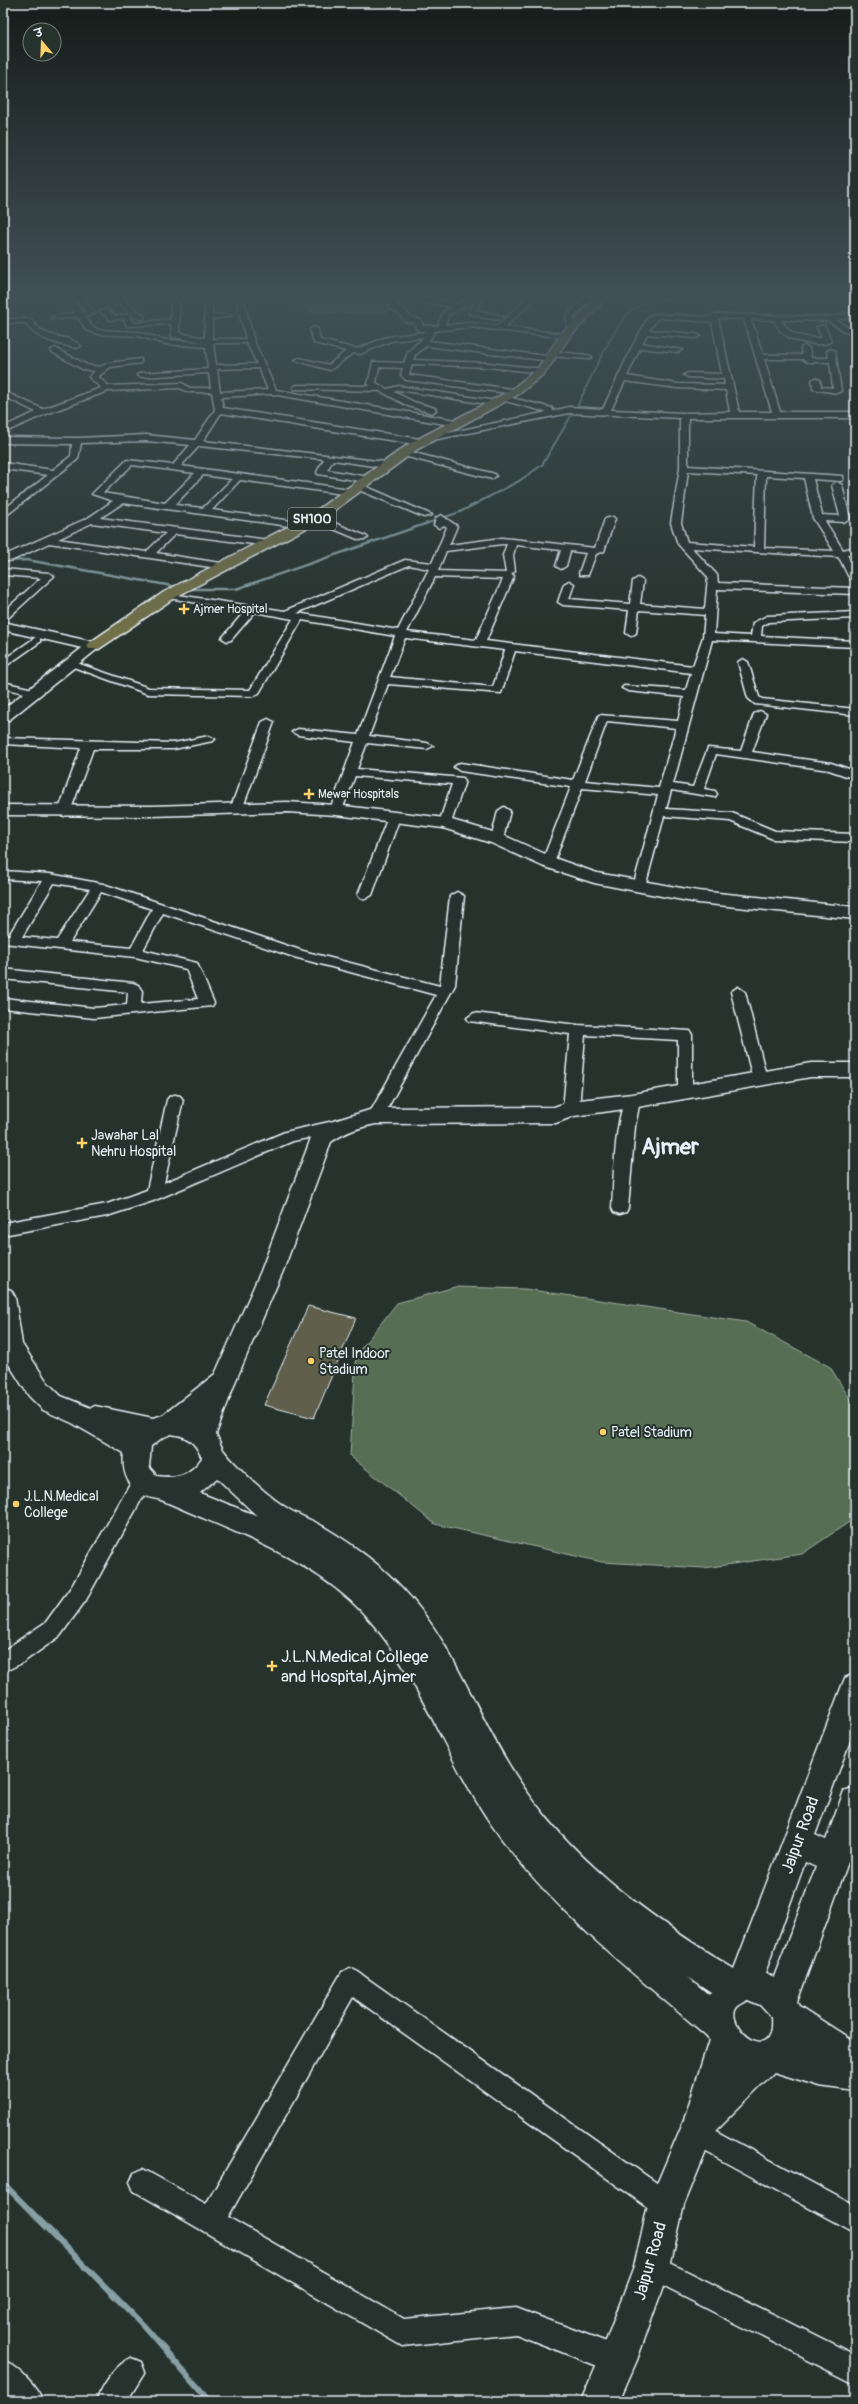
<svg xmlns="http://www.w3.org/2000/svg" width="858" height="2404" font-family="Pangolin,'Playpen Sans Deva',sans-serif">
<rect width="100%" height="100%" fill="#26332d"/>
<filter id="ink" filterUnits="userSpaceOnUse"><feTurbulence type="fractalNoise" baseFrequency=".025" numOctaves="2"/><feDisplacementMap in="SourceGraphic" scale="8" xChannelSelector="R" yChannelSelector="G"/><feConvolveMatrix kernelMatrix="1 2 1 2 8 2 1 2 1" color-interpolation-filters="sRGB"/></filter>
<g filter="url(#ink)">
<g fill="#576e53" stroke="#a0b0a6">
<polygon points="266,293 416,293 385,313 314,313"/>
<polygon points="455,1287 525,1289 746,1322 830,1367 855,1407 855,1518 802,1554 704,1568 602,1562 435,1524 350,1456 356,1355 397,1303"/>
</g>
<g fill="none" stroke-linecap="round" stroke-linejoin="round">
<g stroke="#869fa3" stroke-width="2">
<path d="M577,407C587,386 614,324 631,311C651,295 684,296 708,293"/>
<polyline points="425,524 460,512 519,481 542,465 574,411"/>
</g>
<g stroke="#869fa3" stroke-width="2.5">
<polyline points="3,561 27,560 178,587"/>
<polyline points="192,589 236,589 428,523"/>
</g>
<polyline stroke="#869fa3" stroke-width="6" points="3,2183 143,2325 209,2401"/>
</g>
<polygon fill="#615e4b" stroke="#e8f1f8" points="308,1306 356,1318 314,1418 264,1405"/>
<g fill="none" stroke-linecap="round" stroke-linejoin="round">
<g stroke="#e8f1f8" stroke-width="3">
<g id="street">
<path d="M75,293H82L87,300L85,302L96,313L85,317L92,326L99,330L138,332L166,340L204,342L172,337L171,324L130,326H127L124,319L110,320L100,311L107,309L115,316L130,314L133,322L138,323L171,319V306L166,293H173L179,306V333L205,338L204,293H212V315L227,314L231,316L212,319V339H246L234,293H242L254,341L276,390L456,420L460,423L456,426L272,394L221,397L223,408L420,439L424,442L420,445L221,413L203,441L386,462L390,465L386,468L333,460L327,470L369,477L371,479L366,482L318,474L317,472L324,459L199,446L181,466L350,489L355,492L350,495L240,480L212,510L306,523V527L303,528L123,503L100,518L268,540L273,543L268,546L175,534L156,553L227,564V568L224,569L49,543L13,560L3,562V556L88,518L113,501L92,494L127,460L173,465L190,445L146,441L81,443L78,459L3,518V510L48,475L3,469V463L53,470L71,456L72,444L3,443V437L77,438L146,435L195,440L215,410L212,392H188L180,388L108,391L46,414L3,433V427L36,412L3,396V391L43,409L101,388L89,377L95,371L82,369L52,352L51,350L55,348L87,365L100,367L108,363L141,359V363L110,367L98,377L109,386L182,383L190,388H211L209,373L141,377L137,375L141,373L208,369L206,347L166,344L138,336L98,334L86,330L78,317L52,319L51,317L75,313L66,300L70,298L82,312H87L77,302L79,300ZM213,343H247L257,364L216,365ZM259,368L268,390L220,392L217,369ZM132,465L195,473L165,503L103,493ZM203,475L232,479L203,508L175,505ZM92,523L166,533L146,552L58,539Z"/>
<path d="M113,293H120L128,304L144,315V319C131,321 119,302 113,293Z"/>
<polygon points="368,293 377,293 396,302 397,306 405,309 410,317 421,320 423,326 438,326 443,312 452,307 421,302 421,298 458,304 476,293 487,293 476,310 503,316 503,320 484,318 469,313 476,300 449,315 445,325 470,323 497,326 527,299 495,293 531,296 541,293 505,327 565,334 569,336 565,338 470,327 435,331 429,341 554,357 554,361 551,361 426,346 415,355 413,360 488,363 544,369 544,373 541,373 488,367 412,364 409,375 518,390 519,392 515,394 406,380 401,375 403,368 379,367 376,383 387,389 399,386 496,401 496,405 493,405 399,390 394,392 414,402 435,408 436,410 432,413 408,406 380,391 294,389 293,387 297,385 370,386 368,384 373,362 404,363 408,352 424,337 391,341 360,354 353,353 330,370 295,360 299,358 329,365 346,351 314,343 310,329 314,327 318,329 320,340 357,349 387,337 426,332 417,330 415,323 404,321 399,313 390,309 389,305"/>
<polygon points="589,293 596,293 574,317 575,331 569,331 566,317"/>
<polygon points="643,293 679,293 672,299"/>
<polygon points="841,293 849,293 855,298 855,304"/>
<path d="M855,312V316L836,320L854,331L855,333L851,335L828,321L782,320C789,337 806,338 822,338L817,327L824,325L831,341C823,348 797,342 788,337C781,333 777,327 774,320L751,319L763,355H802L801,348L805,346L809,348L811,358H829L827,351L831,349L835,351L841,391L837,393L813,389L812,380L816,378L820,380L821,387L833,388L830,362H807L803,359H764L780,412H855V418H688V466L843,476V480L840,481L813,479L822,515L840,516L832,485L837,482L842,485L850,519L845,522L825,521L843,550L855,547V553L847,555L855,567V582C847,580 844,563 838,557L692,548L717,575L718,583L855,588V594L717,589L714,634L751,636L753,623L767,616L855,612V618L769,622L762,626L761,636L855,641V647L712,640L673,784L693,787L708,748L741,751L754,714L760,711L766,714L752,752L831,763L855,771V779L829,770L716,754L704,789L715,791L717,794L715,797L671,790L666,809L732,813L775,831L855,834V842L773,839L730,821L664,816L645,887L639,891L633,887L658,795L582,788L554,862L548,866L542,862L571,787L460,771L454,767L460,763L573,780L599,715L678,721L684,697L628,691L622,688L624,686L686,690L691,673L515,651L501,693L388,684L369,736L427,743L433,746L427,749L367,743L357,769L463,778L465,781L451,823L445,827L439,823L452,784L355,776L342,810L340,813H332L330,810L355,742L298,735L292,732L298,729L358,735L395,636L302,620L259,693L253,696L148,694L65,664L66,662H74L149,688L250,690L293,619L255,612L231,640L227,641L222,638L245,611L169,598L164,595L165,593L285,611L405,560L432,563L447,527L444,525L439,528L434,525L436,518L441,515L457,526L449,545L502,538L595,548L605,519L613,517L615,519L604,551L596,554L588,575H580L579,573L586,553L570,551L566,566L561,569L556,566L561,550L516,545L513,555L515,571L511,574L514,576L486,641L693,666L703,637L705,615L639,610L636,633L631,636L626,633L629,610L563,605L558,602L564,584L569,581L574,584L569,599L630,604L633,581L638,578L643,581L640,604L705,609L708,577L678,544L671,523L680,468V418L569,413L428,441L424,438L547,412L501,400V396H504L552,408L553,411L569,407L603,409L633,345L649,316L654,314L711,317L714,314L830,317ZM658,318L712,322L722,374L688,373L684,375L688,377L724,379L725,385L678,384L627,376L640,348L678,352L682,350L642,343L647,334L696,338L700,336L696,334L649,330ZM718,318L744,319L772,412H739ZM625,381L677,388L726,390L730,412L684,413L611,410ZM688,471L757,475L754,547L687,542L681,523ZM766,476L804,478L813,518L834,551L764,548ZM502,544H507L503,555L506,573L438,571L446,551ZM409,565L429,569L398,630L297,613ZM435,577L503,579L476,640L407,632ZM405,638L505,650L493,687L390,677ZM607,721L676,728L659,788L585,781Z"/>
<path d="M3,319H31C45,342 65,332 81,346L77,348C60,344 35,340 26,323H3Z"/>
<polygon points="554,352 588,355 592,357 588,359 551,356 550,354"/>
<polygon points="403,450 495,474 496,476 492,479 400,455 400,451"/>
<polygon points="354,484 360,484 432,515 424,517 354,488"/>
<polygon points="315,515 366,536 368,538 360,540 312,520 312,516"/>
<polygon points="3,569 49,573 54,576 7,619 3,620 3,612 41,578 3,575"/>
<polygon points="36,637 40,638 40,642 3,668 3,660"/>
<polygon points="743,659 748,662 759,697 762,699 855,709 855,715 755,704 748,698 738,662"/>
<polygon points="3,682 37,690 39,692 33,695 3,688"/>
<polygon points="268,719 274,722 243,807 237,811 233,810 231,807 262,722"/>
<polygon points="209,736 215,739 213,741 174,749 93,749 70,812 64,816 58,812 81,748 3,744 3,738 174,743"/>
<polygon points="504,807 510,811 503,839 497,843 493,842 491,839 498,811"/>
<polygon points="394,813 400,817 372,895 365,899 360,898 358,895 388,817"/>
<path d="M3,871L50,874L103,884L303,951L440,986L450,896L457,892L464,896L455,985L381,1120H371L368,1116L436,995L294,957L163,913L143,950L197,963L214,1003L212,1006L94,1018L3,1008V998L94,1008L127,1005L128,992L3,979V969L133,983L138,985L142,991L141,1004L198,999L186,969L135,957L3,943V935H9L42,881L3,879ZM54,883L90,889L57,940L22,937ZM101,892L152,909L131,948L70,942Z"/>
<polygon points="738,987 745,992 767,1079 765,1083 755,1083 753,1079 731,992"/>
<polygon points="474,1013 578,1025 690,1031 692,1035 692,1092 690,1096 680,1096 678,1092 678,1040 585,1035 579,1109 576,1113 566,1113 563,1109 570,1034 469,1021 467,1018"/>
<polygon points="175,1095 180,1096 183,1100 164,1183 285,1132 338,1120 343,1122 346,1126 343,1130 338,1132 293,1141 153,1201 107,1216 3,1235 3,1223 107,1204 147,1190 167,1100 170,1096"/>
<path d="M632,1096L637,1097L640,1101L635,1126L628,1208L626,1212L620,1214L614,1212L612,1208C614,1181 614,1119 627,1097Z"/>
<polygon points="143,1472 150,1474 152,1480 86,1600 60,1636 22,1663 3,1672 3,1651 46,1622 72,1586 136,1474"/>
<polygon points="350,1968 358,1972 675,2196 679,2205 675,2214 666,2218 657,2214 353,1997 228,2217 404,2319 516,2308 628,2350 632,2360 628,2370 618,2374 516,2334 402,2346 134,2191 130,2182 134,2173 143,2169 206,2204 342,1972"/>
<polygon points="697,2121 855,2206 855,2233 688,2142 685,2133 688,2124"/>
<polygon points="652,2254 855,2355 855,2384 643,2276 639,2267 643,2258"/>
<path d="M131,2358L141,2362L145,2372L127,2401H96C103,2385 115,2365 131,2358Z"/>
<path d="M3,2360C19,2367 36,2385 43,2401H10L3,2394Z"/>
</g>
</g>
<g stroke="#e8f1f8" stroke-width="3">
<g id="secondary">
<polygon points="3,622 94,642 101,646 9,720 3,722 3,709 82,648 3,630"/>
<polygon points="287,802 336,805 445,818 503,835 554,858 597,873 698,891 855,907 855,919 698,903 594,883 542,866 491,843 443,828 336,815 287,812 151,816 3,815 3,805 151,806"/>
<path d="M811,1063H855V1077H811L632,1108L574,1116L556,1123L376,1124C359,1127 345,1132 331,1142L283,1271L236,1380L216,1434C219,1440 221,1447 224,1451C237,1468 271,1499 290,1510C302,1517 315,1521 327,1529C355,1546 382,1566 404,1590C451,1640 473,1706 508,1763C562,1854 646,1915 734,1969L841,1688L845,1678L855,1674V1727L815,1835L826,1840L844,1791L855,1787V1843L797,2002L799,2006L855,2042V2091L819,2086L774,2072L714,2132L684,2205L670,2267L637,2360L619,2401H581L601,2354L634,2267L648,2205L684,2120L709,2040L707,2036C630,1970 549,1908 491,1824C441,1751 416,1661 350,1600C305,1559 245,1536 189,1512C180,1508 171,1504 161,1500C155,1498 147,1498 141,1494C126,1484 122,1470 124,1453L72,1423L43,1410L29,1396L3,1355V1288L11,1290L15,1297L22,1344L47,1382L61,1396L91,1408L95,1406L153,1418L163,1415L215,1374L261,1271L311,1138L315,1132L334,1121L376,1108L554,1107L571,1101L632,1094ZM171,1434C188,1436 195,1442 202,1458C190,1475 178,1479 157,1476L149,1467L151,1446L162,1438ZM217,1478L257,1516L200,1493ZM805,1862L816,1867L774,1977L765,1973ZM688,1977L711,1992L709,1995ZM748,2000L760,2005L771,2017C775,2070 722,2024 737,2007C740,2004 745,2002 748,2000Z"/>
</g>
</g>
<g stroke="#e8f1f8" stroke-width="3">
<polygon id="primary" points="600,293 611,293 569,338 545,373 519,394 418,449 320,521 174,598 99,649 89,649 87,646 89,643 164,592 310,515 410,443 511,390 537,369 561,334"/>
</g>
<use href="#street" fill="#26332d" fill-rule="evenodd"/>
<use href="#secondary" fill="#26332d" fill-rule="evenodd"/>
<use href="#primary" fill="#70704a" fill-rule="evenodd"/>
</g>
</g>
<linearGradient id="sky" x2="0" y2="1"><stop stop-color="#151c19"/><stop offset="0.47" stop-color="#415057"/><stop offset="1" stop-color="#415057" stop-opacity="0"/></linearGradient>
<rect width="858" height="630" fill="url(#sky)"/>
<g fill="#ffd166" stroke="#26332d" stroke-width="1.5">
<path d="M182 603h4v4h4v4h-4v4h-4v-4h-4v-4h4z"/>
<path d="M307 788h4v4h4v4h-4v4h-4v-4h-4v-4h4z"/>
<path d="M80 1137h4v4h4v4h-4v4h-4v-4h-4v-4h4z"/>
<circle cx="311" cy="1361" r="4"/>
<circle cx="603" cy="1432" r="4"/>
<circle cx="16" cy="1504" r="4"/>
<path d="M270 1660h4v4h4v4h-4v4h-4v-4h-4v-4h4z"/>
</g>
<g text-anchor="middle" dominant-baseline="central" stroke-width="4" stroke-linejoin="round" paint-order="stroke">
<g font-size="12" fill="#e8f1f8" stroke="#26332d" text-anchor="start">
<text x="193" y="609">Ajmer Hospital</text>
<text x="318" y="794">Mewar Hospitals</text>
</g>
<rect fill="#26332d" stroke="#aeb8bb" stroke-width="1" x="288" y="508" width="48" height="22" rx="3"/>
<g font-size="13" font-weight="bold" fill="#e8f1f8">
<text x="312" y="519">SH100</text>
</g>
<g font-size="14" fill="#e8f1f8" stroke="#26332d" text-anchor="start">
<text x="91" y="1135">Jawahar Lal<tspan x="91" dy="16">Nehru Hospital</tspan></text>
<text x="319" y="1353">Patel Indoor<tspan x="319" dy="16">Stadium</tspan></text>
<text x="611" y="1432">Patel Stadium</text>
<text x="24" y="1496">J.L.N.Medical<tspan x="24" dy="16">College</tspan></text>
</g>
<g font-size="17" fill="#e8f1f8" stroke="#26332d" text-anchor="start">
<text x="281" y="1656">J.L.N.Medical College<tspan x="281" dy="20">and Hospital,Ajmer</tspan></text>
</g>
<g font-size="17" fill="#e8f1f8" stroke="#26332d">
<text transform="translate(800 1835) rotate(-70)">Jaipur Road</text>
<text transform="translate(650 2261) rotate(-74)">Jaipur Road</text>
</g>
<g font-size="22" font-weight="bold" fill="#e8f1f8" stroke="#26332d">
<text x="670" y="1147">Ajmer</text>
</g>
</g>
<rect width="858" height="2404" fill="none" stroke="#26332d" stroke-width="16"/>
<rect x="8" y="8" width="842" height="2388" fill="none" stroke="#e8f1f8" stroke-width="1.5" filter="url(#ink)"/>
<g transform="translate(42 42) rotate(341)"><circle r="19" fill="#26332d" stroke="#747f7e"/>
<path d="M0-3L7 15L0 10L-7 15Z" fill="#ffd166"/>
<text y="-6" font-size="11" font-weight="bold" text-anchor="middle" fill="#e8f1f8">उ</text>
</g>
</svg>
